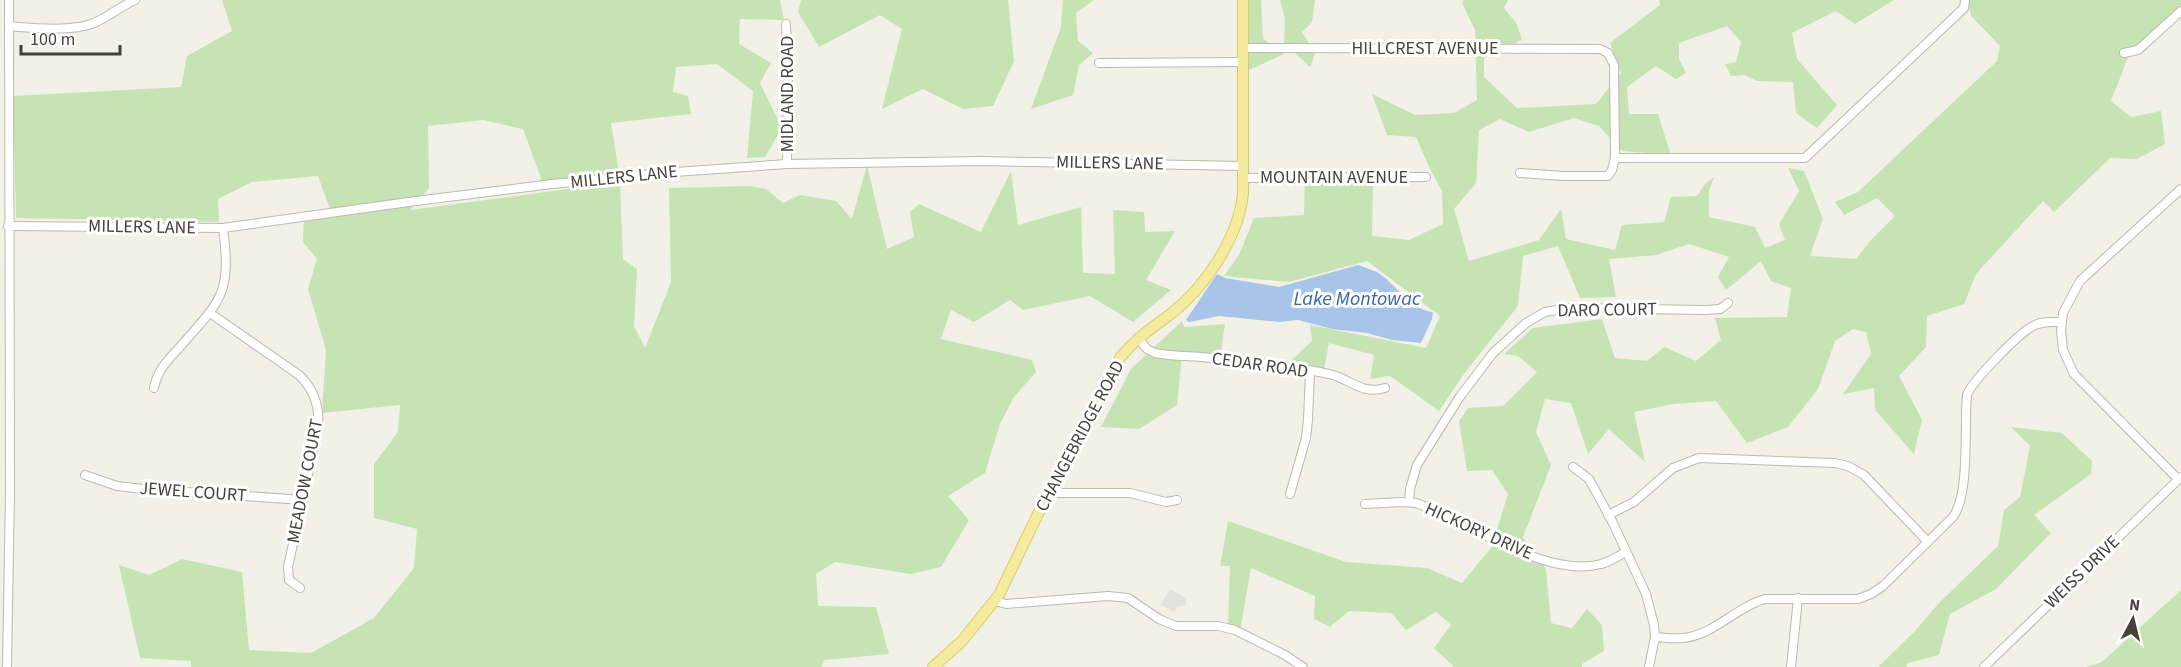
<svg xmlns="http://www.w3.org/2000/svg" width="2181" height="667" font-family="'Source Sans 3',sans-serif">
<rect width="100%" height="100%" fill="#f2f1e7"/>
<g fill="#c6e3b4">
<polygon points="222,0 780,0 784,20 740,19 739,44 771,63 760,83 782,128 765,157 747,158 753,91 717,64 676,67 673,92 688,96 691,114 611,123 619,174 542,181 523,129 483,120 428,126 429,188 410,210 620,182 623,259 637,269 634,326 645,348 671,282 669,188 750,186 766,189 783,203 800,195 836,201 852,219 867,165 887,249 914,237 910,212 919,204 981,232 1011,171 1018,225 1081,207 1083,273 1115,274 1113,210 1144,212 1145,232 1175,231 1146,280 1171,290 1133,322 1090,296 1023,310 1010,300 974,322 951,310 941,339 1032,360 1036,372 1014,397 1000,424 985,473 948,496 969,520 941,567 911,574 835,562 816,574 818,606 876,607 889,654 824,660 822,667 191,667 191,661 140,658 119,565 149,575 182,559 242,572 249,650 311,653 374,618 414,568 417,529 374,518 374,464 398,432 400,405 322,413 326,350 308,289 317,259 303,242 304,216 331,212 318,176 252,182 218,199 219,222 16,218 13,96 181,87 187,56 232,31"/>
<polygon points="801,0 1008,0 1014,61 993,106 963,109 923,89 882,109 902,29 880,15 819,47 798,12"/>
<polygon points="1063,0 1094,0 1076,13 1078,41 1093,53 1079,65 1073,95 1031,109 1061,27"/>
<polygon points="1248,0 1261,0 1263,39 1284,54 1249,70"/>
<polygon points="1280,0 1315,0 1312,22 1302,32 1315,53 1310,67 1284,43 1285,19"/>
<polygon points="1464,0 1508,0 1504,8 1517,24 1522,40 1484,58 1484,77 1517,108 1596,104 1621,73 1610,43 1660,5 1659,0 1894,0 1855,24 1836,11 1792,33 1797,59 1837,105 1817,128 1796,113 1793,82 1757,81 1744,75 1731,76 1725,64 1736,62 1741,42 1727,26 1679,43 1679,59 1686,73 1676,79 1656,66 1627,87 1629,114 1658,114 1671,155 1622,151 1599,126 1574,118 1529,132 1500,119 1479,130 1476,183 1454,209 1469,261 1539,240 1561,209 1566,239 1615,250 1622,225 1664,222 1671,197 1697,196 1705,184 1714,177 1709,191 1709,217 1755,227 1765,248 1785,240 1779,224 1799,191 1788,168 1804,171 1823,219 1810,256 1856,259 1870,241 1895,216 1877,198 1844,215 1835,202 1858,192 1997,61 2000,46 1971,16 1968,0 2181,0 2181,9 2130,52 2111,101 2131,117 2161,111 2165,144 2137,159 2110,158 2054,212 2043,201 1976,274 1964,304 1927,316 1926,347 1899,376 1922,420 1914,454 1875,410 1874,388 1843,394 1871,354 1866,332 1853,329 1835,341 1818,389 1788,427 1747,443 1716,401 1673,404 1634,412 1645,462 1609,429 1588,454 1571,403 1545,399 1536,432 1551,465 1523,537 1546,569 1551,623 1572,628 1587,609 1602,625 1604,651 1582,664 1582,667 1454,667 1434,648 1451,625 1436,612 1406,630 1391,613 1349,611 1330,627 1314,619 1315,596 1251,568 1240,631 1228,628 1230,566 1220,566 1228,521 1346,562 1427,568 1462,583 1491,548 1508,494 1492,470 1467,471 1459,421 1468,408 1503,406 1537,372 1518,356 1504,354 1533,328 1602,319 1615,358 1647,361 1664,347 1696,361 1721,340 1715,318 1787,317 1791,288 1771,281 1761,261 1726,290 1718,277 1729,257 1689,244 1656,255 1609,259 1616,297 1580,298 1558,246 1523,256 1518,306 1466,371 1439,411 1390,376 1370,379 1374,355 1329,343 1324,369 1291,361 1312,341 1310,325 1426,348 1440,316 1367,261 1289,282 1224,276 1239,255 1254,218 1304,215 1305,178 1373,177 1372,236 1409,240 1443,224 1442,191 1430,169 1416,137 1387,135 1372,94 1415,115 1454,113 1477,100 1475,30 1462,3"/>
<polygon points="1182,321 1184,327 1225,324 1220,358 1182,354 1177,405 1139,429 1101,427 1131,369"/>
<polygon points="2011,427 2062,433 2092,461 2091,474 2034,515 2051,533 1996,589 1950,614 1939,655 1908,663 1906,667 1878,667 1916,630 1939,603 1998,546 2004,510 2020,497 2030,446"/>
<polygon points="2181,590 2181,667 2086,667 2102,662"/>
</g>
<polygon fill="#e4e2df" points="1170,589 1186,598 1186,605 1177,607 1174,612 1161,605"/>
<path fill="#a9c4e9" d="M1358,265C1365,268 1374,270 1380,274C1397,286 1411,310 1433,312L1432,319L1421,343L1392,340L1367,333L1332,329L1298,320L1279,322L1219,316L1189,322L1186,320L1217,274L1225,278L1279,287Z"/>
<g fill="none" stroke-linecap="round" stroke-linejoin="round">
<g stroke="#bdb9ab" stroke-width="10">
<g id="minor">
<polyline points="786,24 788,69 787,164"/>
<path d="M9,26C33,28 71,32 94,23C108,17 121,6 135,0"/>
<polyline points="1243,48 1600,49 1608,53 1614,65 1615,158"/>
<polyline points="2124,53 2138,50 2181,11"/>
<polyline points="1099,63 1243,62"/>
<polyline points="1520,173 1563,176 1608,176 1612,170 1615,158 1805,158 1964,8 1965,0"/>
<polyline points="1243,178 1426,177"/>
<polyline points="8,226 223,228 416,201 552,184 675,172 787,164 981,161 1243,166"/>
<path d="M210,313L299,375C314,389 320,407 318,428L288,567L289,580L300,588"/>
<path d="M1138,338L1147,349L1155,353C1170,356 1186,356 1201,357C1244,361 1288,365 1329,374C1351,379 1361,395 1385,388"/>
<path d="M154,388C157,371 167,361 178,349C220,301 232,296 223,228"/>
<polyline points="1573,467 1589,479 1613,523 1646,594 1654,625 1655,637 1649,667"/>
<polyline points="85,475 117,486 143,489 303,500"/>
<polyline points="2178,479 2074,374 2063,350 2061,331 2063,313 2080,281 2181,189"/>
<polyline points="1049,493 1130,493 1166,502 1177,500"/>
<polyline points="1290,494 1306,438 1308,420 1310,371"/>
<polyline points="1409,502 1410,489 1417,465 1459,398 1493,353 1526,323 1545,312 1568,308 1706,310 1720,309 1728,303"/>
<path d="M1365,504L1402,502L1416,503C1468,521 1545,579 1601,564C1610,562 1618,556 1626,552"/>
<polyline points="1608,515 1634,502 1673,468 1699,458 1835,463 1848,466 1864,475 1928,542"/>
<polyline points="995,601 1006,604 1108,596 1128,598 1159,619 1176,626 1218,626 1235,630 1285,655 1303,667"/>
<path d="M1655,637C1664,638 1674,639 1683,638C1714,635 1736,607 1765,599H1858L1871,594L1883,586L1953,517C1970,495 1964,425 1967,395C1972,381 2019,333 2033,326C2042,321 2052,322 2061,322"/>
<polyline points="7,667 10,492 9,0"/>
<polyline points="1791,667 1798,598"/>
<polyline points="1984,667 2181,477"/>
</g>
</g>
<g stroke="#d8cb6f" stroke-width="12">
<path id="major" d="M933,667L962,641L999,595L1038,514L1120,358C1135,339 1153,327 1172,313C1206,286 1239,237 1243,193V0"/>
</g>
<use href="#minor" stroke="#fff" stroke-width="8"/>
<use href="#major" stroke="#f5eb9e" stroke-width="10"/>
</g>
<g text-anchor="middle" dominant-baseline="central" stroke-width="6" stroke-linejoin="round" paint-order="stroke">
<g font-size="18" fill="#454237" stroke="#fff">
<text x="1425" y="48">HILLCREST AVENUE</text>
<text transform="translate(787 94) rotate(-90)">MIDLAND ROAD</text>
<text transform="translate(1110 163) rotate(1)">MILLERS LANE</text>
<text transform="translate(624 177) rotate(-6)">MILLERS LANE</text>
<text x="1334" y="177">MOUNTAIN AVENUE</text>
<text transform="translate(142 227) rotate(1)">MILLERS LANE</text>
<text transform="translate(1607 310) rotate(-1)">DARO COURT</text>
<text transform="translate(1260 365) rotate(8)">CEDAR ROAD</text>
<text transform="translate(1080 436) rotate(-62)">CHANGEBRIDGE ROAD</text>
<text transform="translate(305 481) rotate(-79)">MEADOW COURT</text>
<text transform="translate(193 492) rotate(4)">JEWEL COURT</text>
<text transform="translate(1479 531) rotate(24)">HICKORY DRIVE</text>
<text transform="translate(2082 572) rotate(-44)">WEISS DRIVE</text>
</g>
<g font-size="20" font-style="italic" fill="#3a66a6" stroke="#fff">
<text x="1357" y="299">Lake Montowac</text>
</g>
</g>
<g transform="translate(2133 619) rotate(7)" stroke="#ffffff" stroke-width="4.5" paint-order="stroke">
<path d="M0-4.5L10 22L0 15L-10 22Z" fill="#454237"/>
<text y="-9" font-size="16" font-weight="bold" text-anchor="middle" fill="#454237">N</text>
</g>
<path d="M21 45v9h99v-9" fill="none" stroke="#454237" stroke-width="3"/>
<text x="30" y="45" font-size="18" fill="#454237" stroke="#ffffff" stroke-width="4.5" paint-order="stroke">100 m</text>
</svg>
